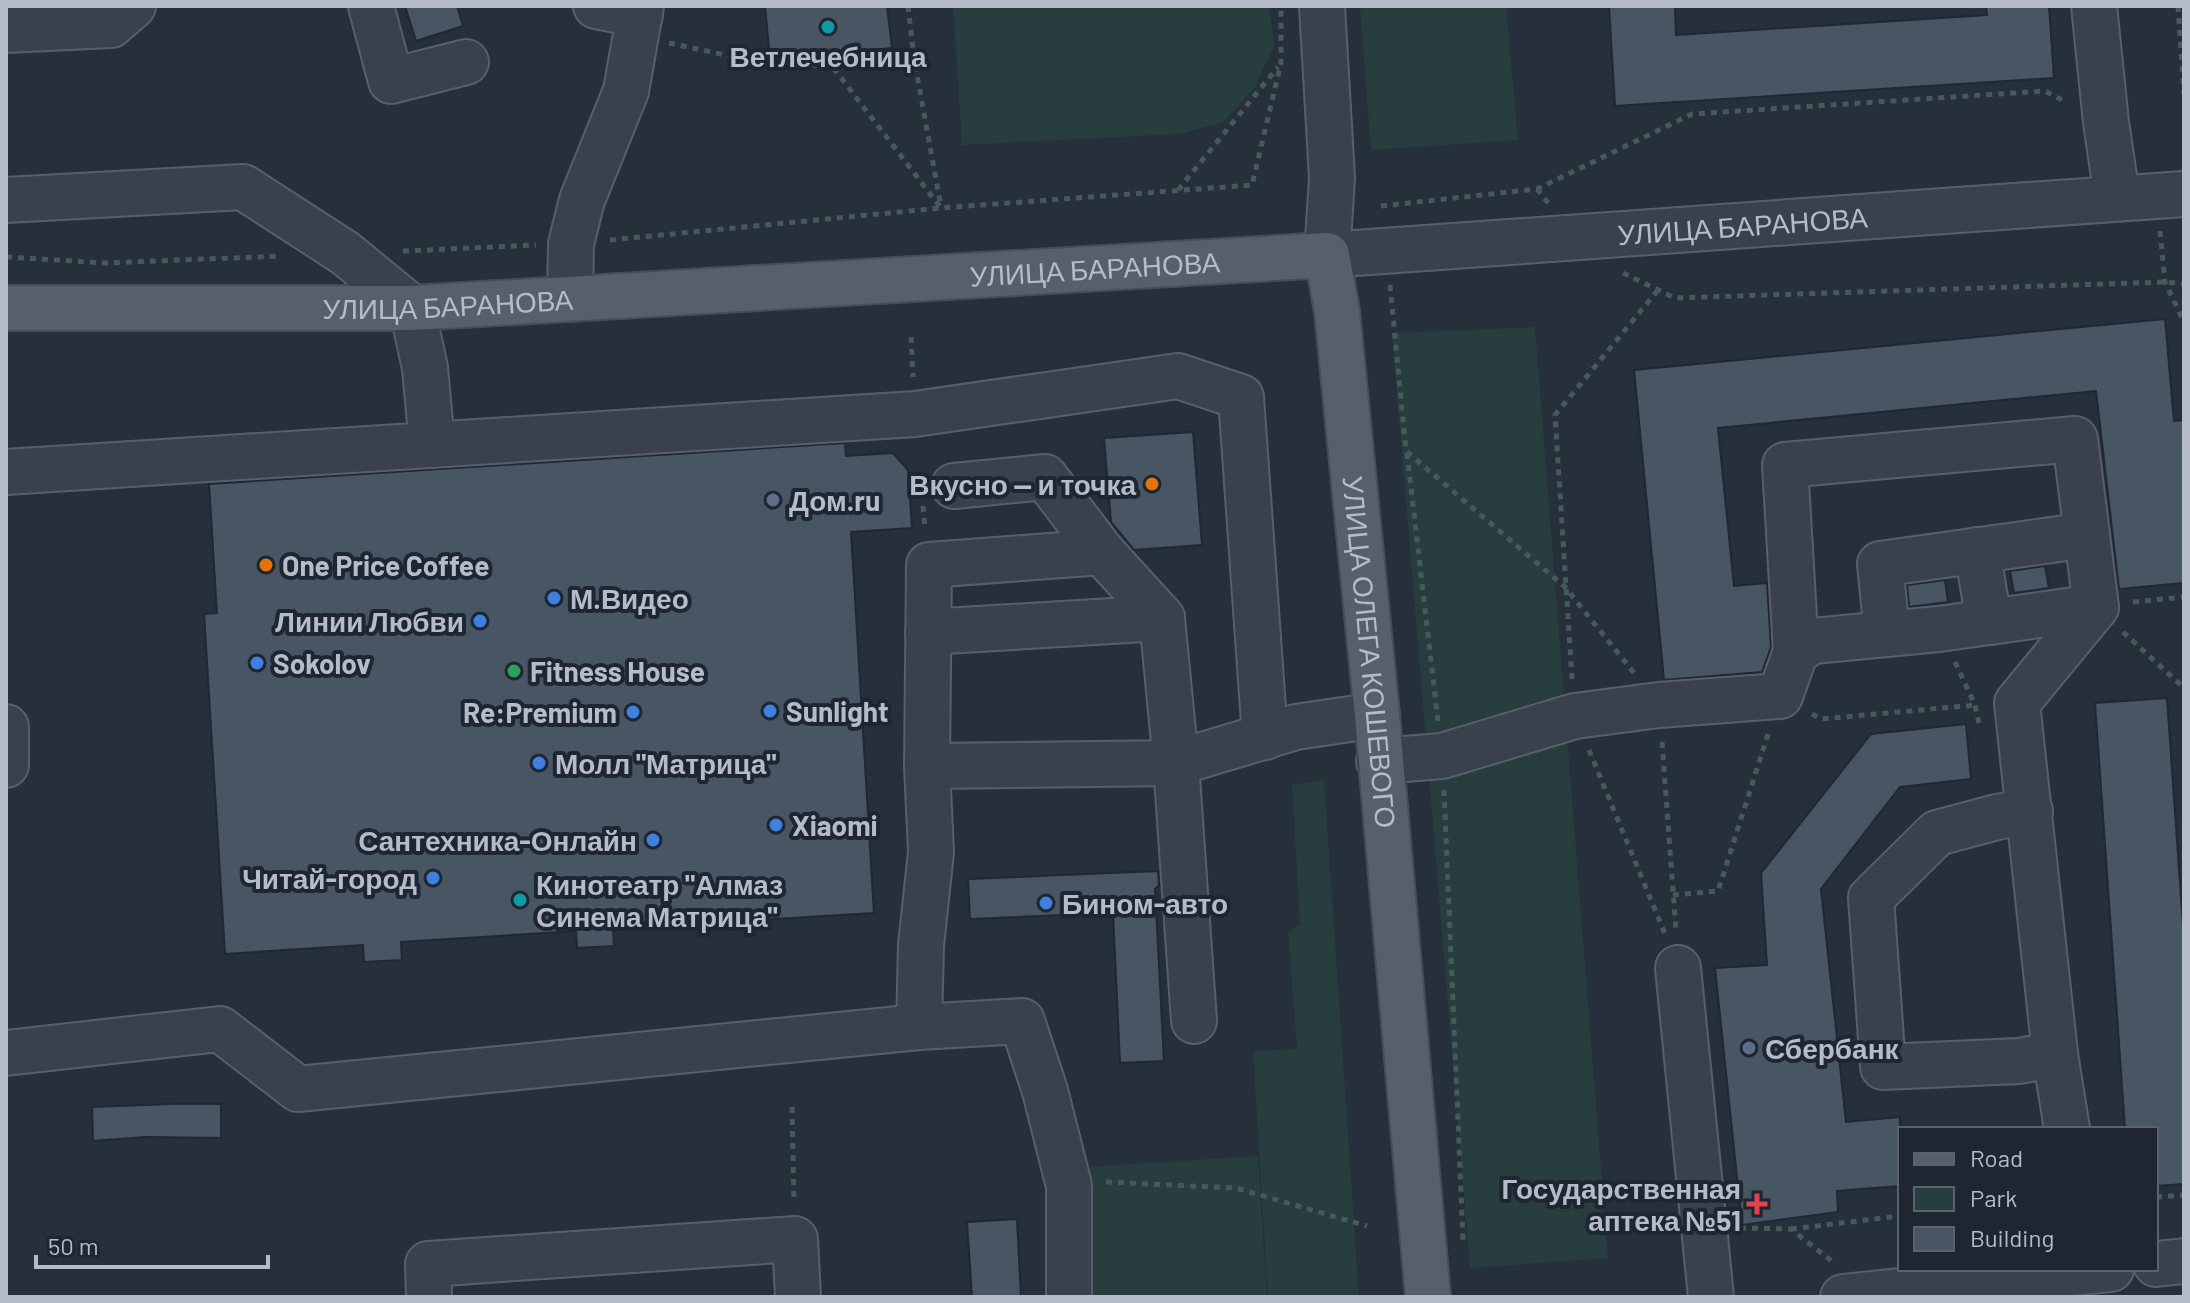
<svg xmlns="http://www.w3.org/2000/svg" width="2190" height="1303" font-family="Barlow,sans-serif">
<rect width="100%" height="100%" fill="#25303b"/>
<g fill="#283d3d">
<polygon points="953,6 1269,6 1274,46 1255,87 1223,122 1180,134 962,145"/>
<polygon points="1360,6 1506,6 1518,140 1371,150"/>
<polygon points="1535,327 1608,1258 1470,1268 1392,333"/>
<polygon points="1324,779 1359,1297 1268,1297 1253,1051 1297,1049 1288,932 1300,925 1292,785"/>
<polygon points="1258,1156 1267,1297 1093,1297 1084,1167"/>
</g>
<g fill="#485562" stroke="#1f2833" stroke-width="2">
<polygon points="405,6 457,6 463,26 416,41"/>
<polygon points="765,6 887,6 892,48 770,60"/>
<polygon points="1609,6 1675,6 1676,35 1987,15 1986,6 2049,6 2054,78 1615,106"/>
<polygon points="2165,319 2174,421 2184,420 2184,583 2119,589 2096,391 1718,428 1734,586 1767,583 1771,647 1762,672 1664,680 1634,370"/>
<polygon points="1193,432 1202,545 1134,550 1111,522 1104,438"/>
<polygon points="845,443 846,456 893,453 908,470 912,528 851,532 874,913 613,929 614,946 577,948 576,931 401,942 402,960 364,962 363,945 225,954 204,614 217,613 209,484"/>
<polygon points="2045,566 2049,588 2014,593 2010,571"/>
<polygon points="1945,580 1948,602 1909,607 1907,585"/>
<polygon points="2167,698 2184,940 2184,1184 2156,1186 2156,1129 2125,1129 2095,703"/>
<polygon points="1966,724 1971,779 1900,787 1821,889 1846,1122 1900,1117 1900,1186 1837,1191 1838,1212 1742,1225 1715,968 1767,965 1761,873 1871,734"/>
<polygon points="1158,871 1159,885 1155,889 1164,1061 1120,1063 1113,913 970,919 968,879"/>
<polygon points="170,1104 221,1104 221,1138 145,1137 93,1141 92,1107"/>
<polygon points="1017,1219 1021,1297 972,1297 967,1222"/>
</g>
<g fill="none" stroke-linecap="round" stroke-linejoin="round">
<g stroke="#565f6a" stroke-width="48">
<g id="minor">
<polyline points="371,6 391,81 466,62"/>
<polyline points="596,6 640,15"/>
<path id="s1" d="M1322,6L1332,178L1327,255L2184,194"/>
<polyline points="2094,6 2106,122 2117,197"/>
<polyline points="6,30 111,25 133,6"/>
<polyline points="6,200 243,187 345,253 412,308 425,368 432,445"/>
<polyline points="570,299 571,244 582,200 626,91 641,6"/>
<polyline points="6,472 915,414 1178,376 1241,397 1265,737"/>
<polyline points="954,486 1045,477 1102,552"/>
<polyline points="1977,550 1989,622"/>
<polyline points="928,632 1162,618"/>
<polyline points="1887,634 1880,564 2087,535"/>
<polyline points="1796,651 1785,465 2075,439 2096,607 2017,703 2055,1054 2067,1129"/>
<polyline points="6,727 6,765"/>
<polyline points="1379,761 1442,756 1575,716 1659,705 1780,696 1796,651 1813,641 1939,629 2096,607"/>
<polyline points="927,766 929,565 1102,552 1162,618 1176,763 1194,1021"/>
<polyline points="2030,811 1997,817 1937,833 1871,898 1883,1067 2019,1061 2055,1054"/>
<polyline points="1678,968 1711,1297"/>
<polyline points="919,1027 1022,1021 1045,1091 1069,1186 1069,1297"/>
<polyline points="6,1053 220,1029 298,1089 919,1027 921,945 931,852 927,766 1176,763 1296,727 1377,715"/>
<polyline points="2156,1264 2184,1261"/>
<polyline points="429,1297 428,1264 795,1239 798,1297"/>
<polyline points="1843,1297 2111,1269"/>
</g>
</g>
<g stroke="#444d58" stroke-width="48">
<g id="major">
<path id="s2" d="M6,308H412L1327,255L1337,311L1377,715L1428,1297"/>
</g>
</g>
<g stroke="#465a5c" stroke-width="5" stroke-dasharray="6 6" stroke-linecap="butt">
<polyline points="908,6 914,58 941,207"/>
<polyline points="2178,6 2184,94"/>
<polyline points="669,43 768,64 832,66 941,208"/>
<polyline points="1537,189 1549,204"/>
<polyline points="1178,190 1278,67"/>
<polyline points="1381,206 1537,189 1692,114 2045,91 2066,102"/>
<polyline points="2160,231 2165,282 2184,322"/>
<polyline points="610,240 941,208 1252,185 1281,63 1281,6"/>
<polyline points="403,251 536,245"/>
<polyline points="6,257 106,263 281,256"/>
<polyline points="1623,273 1675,298 2165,282 2184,284"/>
<polyline points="1390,285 1406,451 1565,587 1634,673"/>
<polyline points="911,337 913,377"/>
<polyline points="1407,453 1438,721"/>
<polyline points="923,506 925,528"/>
<polyline points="2133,602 2184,597"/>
<polyline points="2123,632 2184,688"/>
<polyline points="1955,662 1975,705 1979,723"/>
<polyline points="1572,679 1555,415 1658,290"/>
<polyline points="1812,714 1821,719 1976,705"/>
<polyline points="1662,742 1676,931"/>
<polyline points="1589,750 1665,934"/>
<polyline points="1444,790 1463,1240"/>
<polyline points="1673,895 1718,891 1769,731"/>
<polyline points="792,1107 794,1202"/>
<polyline points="1106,1182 1236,1188 1367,1226"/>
<polyline points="2156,1197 2184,1195"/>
<polyline points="1740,1228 1791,1229 1834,1263"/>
<polyline points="1791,1229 1900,1216"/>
</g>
<use href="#minor" stroke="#38414c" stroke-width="44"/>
<use href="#major" stroke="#56606c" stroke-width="44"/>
</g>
<g fill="#0f9aa8" stroke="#1d2631" stroke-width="3">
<circle cx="828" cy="27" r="8"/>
<circle cx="520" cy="900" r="8"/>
</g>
<g fill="#e8710a" stroke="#1d2631" stroke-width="3">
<circle cx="1152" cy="484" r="8"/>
<circle cx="266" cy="565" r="8"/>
</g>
<g fill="#5c6f8a" stroke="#1d2631" stroke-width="3">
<circle cx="773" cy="500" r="8"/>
<circle cx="1749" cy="1048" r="8"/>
</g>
<g fill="#3f7fe0" stroke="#1d2631" stroke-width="3">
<circle cx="554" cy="598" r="8"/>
<circle cx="480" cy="621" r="8"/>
<circle cx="257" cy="663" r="8"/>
<circle cx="770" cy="711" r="8"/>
<circle cx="633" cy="712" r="8"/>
<circle cx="539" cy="763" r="8"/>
<circle cx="776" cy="825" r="8"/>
<circle cx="653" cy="840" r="8"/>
<circle cx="433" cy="878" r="8"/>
<circle cx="1046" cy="903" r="8"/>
</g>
<circle fill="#2e9e5b" stroke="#1d2631" stroke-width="3" cx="514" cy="671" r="8"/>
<path fill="#e0444e" stroke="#1d2631" stroke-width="3" d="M1753 1192h8v8h8v8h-8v8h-8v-8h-8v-8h8z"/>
<g text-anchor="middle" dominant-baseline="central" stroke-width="8" stroke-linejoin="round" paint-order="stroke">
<g font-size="28" font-weight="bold" fill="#b4bcc7" stroke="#1d2631" text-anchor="start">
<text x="828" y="56" text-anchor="middle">Ветлечебница</text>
<text x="1136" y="484" text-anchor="end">Вкусно — и точка</text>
<text x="789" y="500">Дом.ru</text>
<text x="282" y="565">One Price Coffee</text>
<text x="570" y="598">М.Видео</text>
<text x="464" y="621" text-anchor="end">Линии Любви</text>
<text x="273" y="663">Sokolov</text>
<text x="530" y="671">Fitness House</text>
<text x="786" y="711">Sunlight</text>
<text x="617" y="712" text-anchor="end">Re:Premium</text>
<text x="555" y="763">Молл "Матрица"</text>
<text x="792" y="825">Xiaomi</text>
<text x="637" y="840" text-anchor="end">Сантехника-Онлайн</text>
<text x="417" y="878" text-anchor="end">Читай-город</text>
<text x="536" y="884">Кинотеатр "Алмаз<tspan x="536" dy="32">Синема Матрица"</tspan></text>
<text x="1062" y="903">Бином-авто</text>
<text x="1765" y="1048">Сбербанк</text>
<text x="1741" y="1188" text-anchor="end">Государственная<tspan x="1741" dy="32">аптека №51</tspan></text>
</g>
<g font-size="28" fill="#b4bcc7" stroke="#1d2631">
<text stroke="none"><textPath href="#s1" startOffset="666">УЛИЦА БАРАНОВА</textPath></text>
<text stroke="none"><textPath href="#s2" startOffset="1090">УЛИЦА БАРАНОВА</textPath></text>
<text stroke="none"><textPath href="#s2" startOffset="442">УЛИЦА БАРАНОВА</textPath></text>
<text stroke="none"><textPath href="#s2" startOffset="1722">УЛИЦА ОЛЕГА КОШЕВОГО</textPath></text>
</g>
</g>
<rect width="2190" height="1303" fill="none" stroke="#b4bcc7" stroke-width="16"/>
<rect x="1898" y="1127" width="260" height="144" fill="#1d2631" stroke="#59626d" stroke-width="2"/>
<rect x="1914" y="1153" width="40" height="12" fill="#56606c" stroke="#59626d" stroke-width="2"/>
<text x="1970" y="1167" font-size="24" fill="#b4bcc7">Road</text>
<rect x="1914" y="1187" width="40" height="24" fill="#283d3d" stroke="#59626d" stroke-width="2"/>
<text x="1970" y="1207" font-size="24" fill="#b4bcc7">Park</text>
<rect x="1914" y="1227" width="40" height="24" fill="#485562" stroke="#59626d" stroke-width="2"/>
<text x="1970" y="1247" font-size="24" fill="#b4bcc7">Building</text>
<path d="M36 1255v12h232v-12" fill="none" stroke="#b4bcc7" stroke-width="4"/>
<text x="48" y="1255" font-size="24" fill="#b4bcc7" stroke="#1d2631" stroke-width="6" paint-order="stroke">50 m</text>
</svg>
